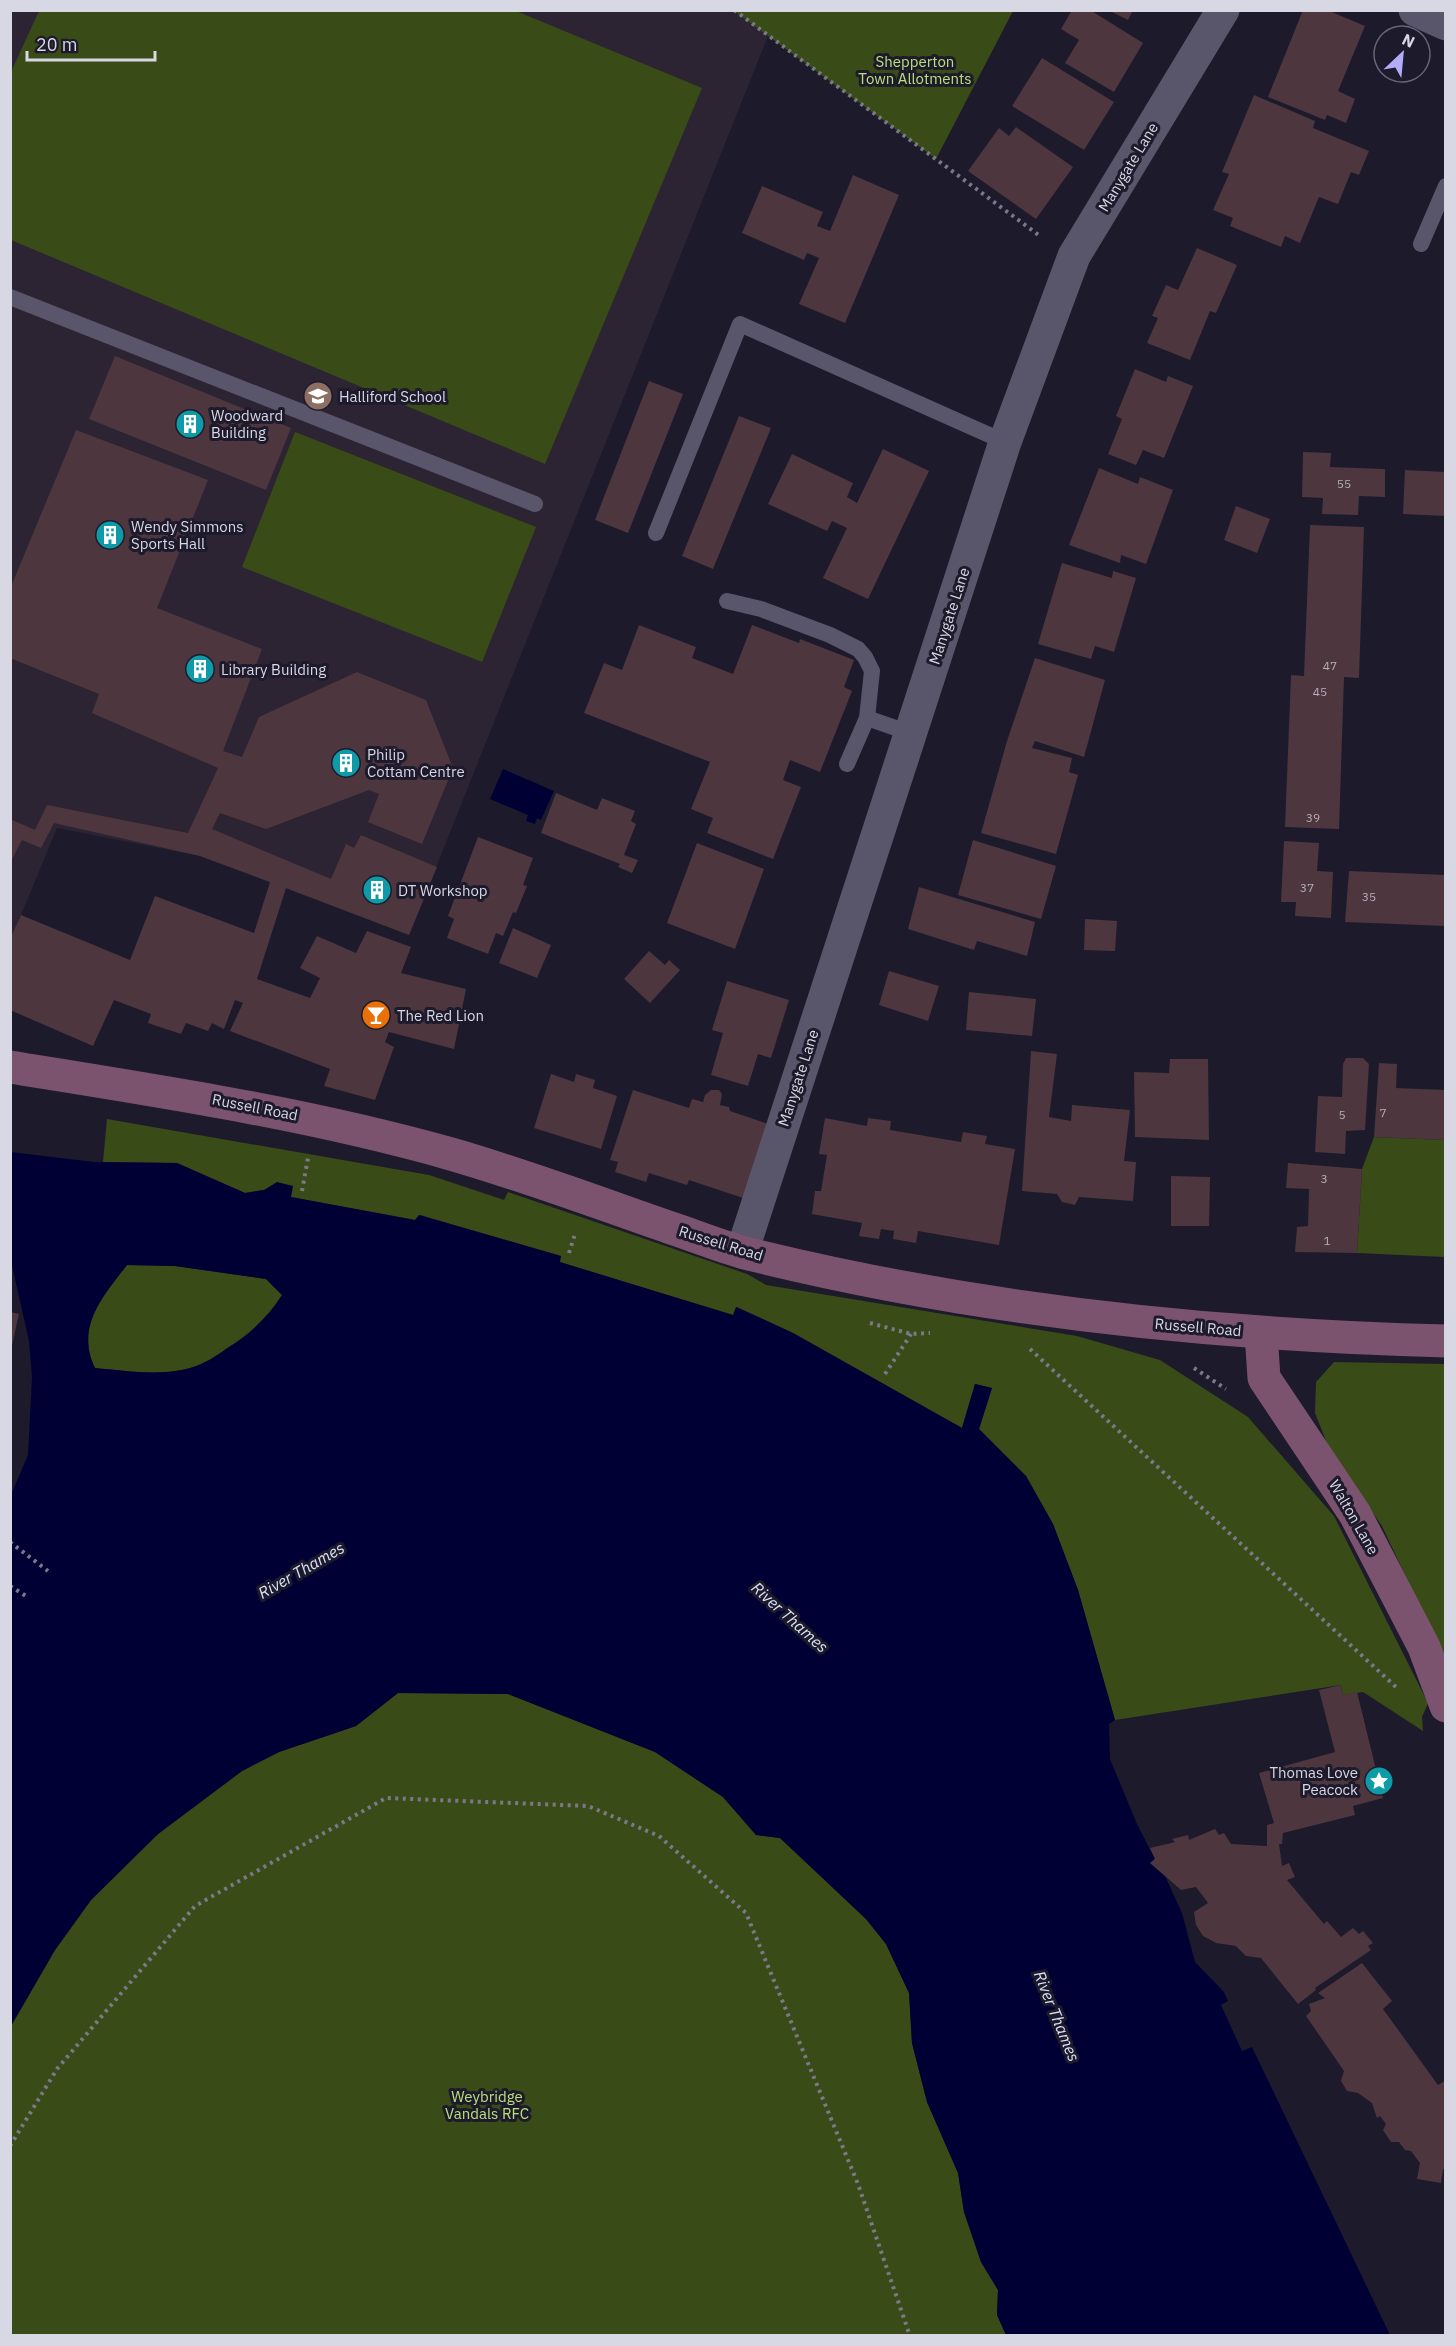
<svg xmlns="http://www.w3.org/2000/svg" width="1456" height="2346" font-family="'IBM Plex Sans',sans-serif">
<rect width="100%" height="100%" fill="#1d1a2c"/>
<polygon fill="#2c2433" points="734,10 768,36 409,935 200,856 57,828 11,939 11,11"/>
<g fill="#394b17">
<polygon points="39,11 516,11 702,88 545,464 11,240 11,72"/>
<polygon points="734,11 1013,11 936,159"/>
<polygon points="295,432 536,527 482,662 242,567"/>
<polygon points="107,1119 429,1175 504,1200 508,1192 747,1274 766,1285 1077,1336 1160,1360 1248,1417 1334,1516 1428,1703 1422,1717 1423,1731 1363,1692 1343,1695 1341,1685 1115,1720 1078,1590 1053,1524 1026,1476 979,1429 992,1388 975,1384 962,1428 793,1333 737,1307 733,1315 559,1262 561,1256 420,1215 415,1220 290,1197 264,1190 245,1193 177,1163 103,1162"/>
<polygon points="1374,1137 1445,1140 1445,1257 1357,1253 1362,1169"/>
<path d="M127,1265L175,1266L266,1279L282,1295C269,1316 250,1334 229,1347C220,1353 211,1360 201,1364C171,1378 127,1371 95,1368C75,1327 103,1296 127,1265Z"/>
<polygon points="1334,1362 1445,1364 1445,1660 1382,1526 1330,1451 1315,1413 1316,1382"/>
<polygon points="398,1693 508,1694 655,1752 723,1797 756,1835 780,1838 866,1919 886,1944 909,1993 912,2043 927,2102 958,2173 964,2212 981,2262 998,2290 997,2315 1006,2335 11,2336 11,2026 55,1950 91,1900 158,1834 242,1771 279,1752 356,1726"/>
</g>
<g fill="#000035" fill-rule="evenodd">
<polygon points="503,769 554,791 541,820 537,818 535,824 526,821 528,815 490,799"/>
<path d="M11,1152L94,1162L177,1163L245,1193L264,1190L277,1182L293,1186L291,1197L415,1220L419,1215L561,1256L560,1262L733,1315L736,1307L793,1333L962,1428L975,1384L992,1388L979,1429L1026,1476L1053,1524L1078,1590L1115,1720L1109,1724L1110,1759L1137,1824L1155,1859L1150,1863L1165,1876L1182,1913L1195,1962L1224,1992L1228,2001L1221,2005L1242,2051L1252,2047L1390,2335H1006L997,2315L998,2290L981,2262L964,2212L958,2173L927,2102L912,2043L909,1993L886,1944L866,1919L780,1838L756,1835L723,1797L655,1752L508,1694L398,1693L356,1726L279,1752L242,1771L158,1834L91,1900L55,1950L11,2026L10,1497L28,1455L32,1377L29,1341L11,1261ZM127,1265L175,1266L266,1279L282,1295C269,1316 250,1334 229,1347C220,1353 211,1360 201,1364C171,1378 127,1371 95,1368C75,1327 103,1296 127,1265Z"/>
</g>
<g fill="#4d363e">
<polygon points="1072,10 1090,10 1143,43 1114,92 1065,63 1079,40 1061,29"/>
<polygon points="1108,10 1133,10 1128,20"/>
<polygon points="1303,10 1327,10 1365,26 1338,91 1355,99 1346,123 1327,115 1325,120 1268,97"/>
<polygon points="1042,58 1114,102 1084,150 1012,106"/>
<polygon points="1254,95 1315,121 1313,128 1369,151 1359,175 1351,172 1338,204 1319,197 1300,243 1285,236 1281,247 1230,226 1233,218 1213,210 1229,174 1222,172"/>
<polygon points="1016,127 1073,167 1036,219 968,171 999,128 1009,136"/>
<polygon points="853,175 899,195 845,323 799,304 819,258 807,253 804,260 742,233 762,186 823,212 817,226 830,231"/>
<polygon points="1197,248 1237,265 1216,313 1210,311 1190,360 1147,343 1158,318 1152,316 1166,285 1178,290"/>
<polygon points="115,356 291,428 266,490 89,419"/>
<polygon points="1135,369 1166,382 1168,376 1193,386 1164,458 1143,450 1136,465 1108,454 1122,419 1116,416"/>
<polygon points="649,381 683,394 628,533 595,520"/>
<polygon points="739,416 771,428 713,569 682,556"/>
<polygon points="76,430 208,480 157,608 262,649 223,751 242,757 259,717 357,672 426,700 453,768 422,844 368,822 379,794 369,790 266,829 220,813 212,829 331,879 346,844 354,848 361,835 437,867 409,935 286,888 257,979 310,998 320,978 300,968 317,936 356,953 367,931 411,947 401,973 466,989 454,1049 389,1032 385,1042 394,1047 375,1100 324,1086 330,1069 230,1031 243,1003 235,1000 224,1029 212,1023 208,1031 186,1023 181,1034 148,1023 151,1014 114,1000 93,1046 10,1010 10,939 21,915 130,960 155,896 254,933 270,882 200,856 54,823 41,848 22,840 10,863 10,819 35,830 47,805 188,833 218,768 92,713 99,694 10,658 10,589"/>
<polygon points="883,449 929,471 868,599 823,578 847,528 832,521 827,531 768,504 792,454 853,483 847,497 857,503"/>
<polygon points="1303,452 1331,453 1330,467 1385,469 1385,497 1359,496 1358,515 1322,514 1323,498 1302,497"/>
<polygon points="1099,468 1138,484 1140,477 1173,490 1146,564 1121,555 1120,563 1069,545"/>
<polygon points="1405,470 1446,472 1446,516 1403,514"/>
<polygon points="1236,506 1270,519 1257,553 1224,540"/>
<polygon points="1310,525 1364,527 1359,678 1344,677 1339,829 1285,827 1291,675 1304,676"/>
<polygon points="1062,563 1112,578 1113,571 1136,578 1114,652 1095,646 1091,659 1038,644"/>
<polygon points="639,625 696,647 692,658 733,674 752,625 799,643 800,639 854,660 844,687 852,691 820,772 790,760 783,780 801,787 773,859 707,833 713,818 691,809 710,762 584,713 604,663 622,670"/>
<polygon points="1035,658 1105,680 1084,757 1035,741 1032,748 1072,758 1069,772 1078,775 1056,854 981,833 1007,741"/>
<polygon points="556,793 597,810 602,798 635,811 631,821 636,824 624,855 638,860 632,873 618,867 620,864 541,833"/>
<polygon points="478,837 533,858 523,885 527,886 516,913 513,912 503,936 496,933 488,954 447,938 454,919 448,916"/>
<polygon points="973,840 1056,866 1041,919 958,895"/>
<polygon points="1284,841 1319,843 1317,871 1333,872 1331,918 1295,916 1296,902 1281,902"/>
<polygon points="697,843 764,869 735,949 667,923"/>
<polygon points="1349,871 1446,875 1446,926 1345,922"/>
<polygon points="919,887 1035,922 1027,956 977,941 974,950 908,929"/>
<polygon points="1085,919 1117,921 1115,951 1084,950"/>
<polygon points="513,928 551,945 537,978 499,963"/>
<polygon points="649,951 665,965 669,960 680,970 650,1003 624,979"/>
<polygon points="889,971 939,986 928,1021 879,1005"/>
<polygon points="727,981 789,1000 771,1058 758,1054 748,1086 711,1075 723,1033 712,1030"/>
<polygon points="969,992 1036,999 1032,1036 966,1030"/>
<polygon points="1031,1051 1057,1054 1049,1117 1071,1121 1072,1105 1130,1110 1124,1161 1136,1162 1133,1201 1079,1197 1075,1205 1062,1202 1057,1194 1022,1191"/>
<polygon points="1346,1058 1363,1058 1369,1064 1365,1130 1346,1131 1345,1154 1315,1152 1318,1096 1342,1097 1343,1064"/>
<polygon points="1170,1059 1208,1059 1209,1140 1135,1137 1134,1072 1169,1073"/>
<polygon points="1379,1063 1397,1064 1396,1088 1446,1090 1446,1140 1374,1137"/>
<polygon points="551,1074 574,1082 576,1074 595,1080 593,1088 617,1096 601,1149 534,1128"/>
<polygon points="633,1090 689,1108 692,1099 703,1102 705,1095 711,1090 719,1090 722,1094 720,1105 729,1107 730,1111 771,1125 746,1199 689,1180 687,1185 649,1173 646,1182 615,1172 618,1162 610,1160"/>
<polygon points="825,1118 867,1126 868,1118 891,1121 890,1130 961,1142 963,1132 987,1136 985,1144 1015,1149 999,1245 918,1231 916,1243 893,1239 894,1231 881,1229 879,1239 859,1236 862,1223 812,1214 815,1191 821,1191 827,1155 819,1154"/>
<polygon points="1288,1163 1362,1169 1357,1253 1295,1252 1297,1227 1308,1226 1309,1189 1286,1188"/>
<polygon points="1171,1176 1210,1177 1209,1226 1171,1226"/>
<polygon points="10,1312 19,1314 11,1350 10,1349"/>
<polygon points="1341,1685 1343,1695 1357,1692 1383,1798 1353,1806 1355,1815 1283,1833 1282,1844 1279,1844 1282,1866 1289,1863 1295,1877 1287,1880 1324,1924 1327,1921 1341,1937 1353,1928 1359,1934 1363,1931 1373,1943 1368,1946 1371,1950 1315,1988 1316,1990 1298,2004 1261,1958 1246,1956 1236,1946 1216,1943 1203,1936 1196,1925 1194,1912 1208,1903 1196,1887 1181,1890 1150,1863 1155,1859 1150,1848 1175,1842 1172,1839 1188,1835 1189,1840 1215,1829 1219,1835 1224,1833 1231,1844 1267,1846 1267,1825 1274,1823 1259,1773 1335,1752 1319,1690"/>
<polygon points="1362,1963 1392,2001 1383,2009 1438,2085 1446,2080 1446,2169 1443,2169 1441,2183 1417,2179 1420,2163 1411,2151 1405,2150 1399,2142 1391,2142 1383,2130 1386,2124 1380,2116 1377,2118 1372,2103 1358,2093 1347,2091 1341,2081 1344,2071 1306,2016 1311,2011 1309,2004 1325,1998 1318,1993"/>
</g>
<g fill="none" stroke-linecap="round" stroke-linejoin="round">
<g stroke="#7b7989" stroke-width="4" stroke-dasharray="3 4.5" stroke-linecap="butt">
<polyline points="734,10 1040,236"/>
<polyline points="302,1191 308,1158"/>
<polyline points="569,1253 575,1234"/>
<polyline points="870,1323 911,1334 930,1333"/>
<polyline points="1030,1349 1397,1688"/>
<polyline points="1194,1368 1226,1389"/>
<polyline points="885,1374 911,1334"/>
<polyline points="10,1542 48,1571"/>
<polyline points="10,1586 26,1596"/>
<polyline points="10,2146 57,2069 195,1906 386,1798 588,1806 659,1836 746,1913 858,2184 910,2336"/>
</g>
<g stroke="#59566c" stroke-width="16">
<polyline points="1421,244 1446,186"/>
<polyline points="10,297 535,504"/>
<polyline points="656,533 740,324 1005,442"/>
<polyline points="727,601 761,609 830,635 858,649 865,657 872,671 867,718 847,764"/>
<polyline points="867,718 910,733"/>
</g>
<polyline stroke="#59566c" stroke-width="33" points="1415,10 1446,24"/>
<polyline stroke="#59566c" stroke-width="33" points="742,1252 1005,442 1074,256 1223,10"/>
<g stroke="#7c536f" stroke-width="33">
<path d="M10,1067C159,1091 306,1113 451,1154C524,1175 596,1202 668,1227C693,1235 719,1246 745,1253C974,1310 1210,1335 1446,1341"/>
<polyline points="1261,1333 1264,1378 1355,1514 1424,1647 1446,1706"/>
</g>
</g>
<defs>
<g id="school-disc" transform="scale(1.5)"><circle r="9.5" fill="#8d6e63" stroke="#1d1a2c"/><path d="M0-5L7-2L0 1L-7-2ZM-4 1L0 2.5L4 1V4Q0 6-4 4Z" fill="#fff"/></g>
<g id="building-disc" transform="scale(1.5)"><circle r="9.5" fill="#0f9aa8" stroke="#1d1a2c"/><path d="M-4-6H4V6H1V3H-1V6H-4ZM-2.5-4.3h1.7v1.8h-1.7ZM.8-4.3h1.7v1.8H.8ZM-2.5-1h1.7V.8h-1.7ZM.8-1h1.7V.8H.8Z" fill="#fff"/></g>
<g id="bar-disc" transform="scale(1.5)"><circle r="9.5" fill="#e8710a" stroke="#1d1a2c"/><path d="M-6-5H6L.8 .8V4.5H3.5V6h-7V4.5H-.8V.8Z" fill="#fff"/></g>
<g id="sight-disc" transform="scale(1.5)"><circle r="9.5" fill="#0f9aa8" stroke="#1d1a2c"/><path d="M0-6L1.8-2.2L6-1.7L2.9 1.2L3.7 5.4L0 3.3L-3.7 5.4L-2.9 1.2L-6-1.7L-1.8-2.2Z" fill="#fff"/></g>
</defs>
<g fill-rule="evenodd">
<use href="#school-disc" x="318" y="396"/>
<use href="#building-disc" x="190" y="424"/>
<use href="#building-disc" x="110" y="535"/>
<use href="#building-disc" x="200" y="669"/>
<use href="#building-disc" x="346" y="763"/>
<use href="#building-disc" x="377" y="890"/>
<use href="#bar-disc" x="376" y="1015"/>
<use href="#sight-disc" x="1379" y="1781"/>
</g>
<g text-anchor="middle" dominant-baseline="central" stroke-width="6" stroke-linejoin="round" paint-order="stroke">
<g font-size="12" fill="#b5afba">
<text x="1344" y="483">55</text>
<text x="1330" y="665">47</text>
<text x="1320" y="691">45</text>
<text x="1313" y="817">39</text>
<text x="1307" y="887">37</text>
<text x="1369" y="896">35</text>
<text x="1383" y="1112">7</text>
<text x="1342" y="1114">5</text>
<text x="1324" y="1178">3</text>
<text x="1327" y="1240">1</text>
</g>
<g font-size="15" fill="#b9e07a" stroke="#1d1a2c">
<text x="915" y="61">Shepperton<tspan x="915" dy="17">Town Allotments</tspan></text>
<text x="487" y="2096">Weybridge<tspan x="487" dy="17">Vandals RFC</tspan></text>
</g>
<g font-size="15" fill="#d8d7e4" stroke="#1d1a2c">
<text transform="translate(1128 167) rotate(-59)">Manygate Lane</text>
<text transform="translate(949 616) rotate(-72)">Manygate Lane</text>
<text transform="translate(798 1078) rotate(-72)">Manygate Lane</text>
<text transform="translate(255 1107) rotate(11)">Russell Road</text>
<text transform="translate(721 1243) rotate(17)">Russell Road</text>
<text transform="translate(1198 1327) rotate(5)">Russell Road</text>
<text transform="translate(1354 1517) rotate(60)">Walton Lane</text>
</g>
<g font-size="15" fill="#d8d7e4" stroke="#1d1a2c" text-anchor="start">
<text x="339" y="396">Halliford School</text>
<text x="211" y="415">Woodward<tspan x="211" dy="17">Building</tspan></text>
<text x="131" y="526">Wendy Simmons<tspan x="131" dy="17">Sports Hall</tspan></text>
<text x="221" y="669">Library Building</text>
<text x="367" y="754">Philip<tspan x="367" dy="17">Cottam Centre</tspan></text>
<text x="398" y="890">DT Workshop</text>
<text x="397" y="1015">The Red Lion</text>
<text x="1358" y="1772" text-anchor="end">Thomas Love<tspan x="1358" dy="17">Peacock</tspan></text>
</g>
<g font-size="16" font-style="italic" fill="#dae3f6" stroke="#1d1a2c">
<text transform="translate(301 1570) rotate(-30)">River Thames</text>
<text transform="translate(790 1617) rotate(42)">River Thames</text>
<text transform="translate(1057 2016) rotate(68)">River Thames</text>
</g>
</g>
<rect width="1456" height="2346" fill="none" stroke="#d8d7e4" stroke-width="24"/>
<g transform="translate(1402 54) rotate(26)"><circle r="28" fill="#1d1a2c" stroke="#686676" stroke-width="1.5"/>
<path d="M0-4.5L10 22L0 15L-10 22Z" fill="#b4acf9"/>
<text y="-9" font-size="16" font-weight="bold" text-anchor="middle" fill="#d8d7e4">N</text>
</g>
<path d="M27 51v9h128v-9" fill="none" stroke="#d8d7e4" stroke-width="3"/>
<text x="36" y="51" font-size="18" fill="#d8d7e4" stroke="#1d1a2c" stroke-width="4.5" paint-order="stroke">20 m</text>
</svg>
